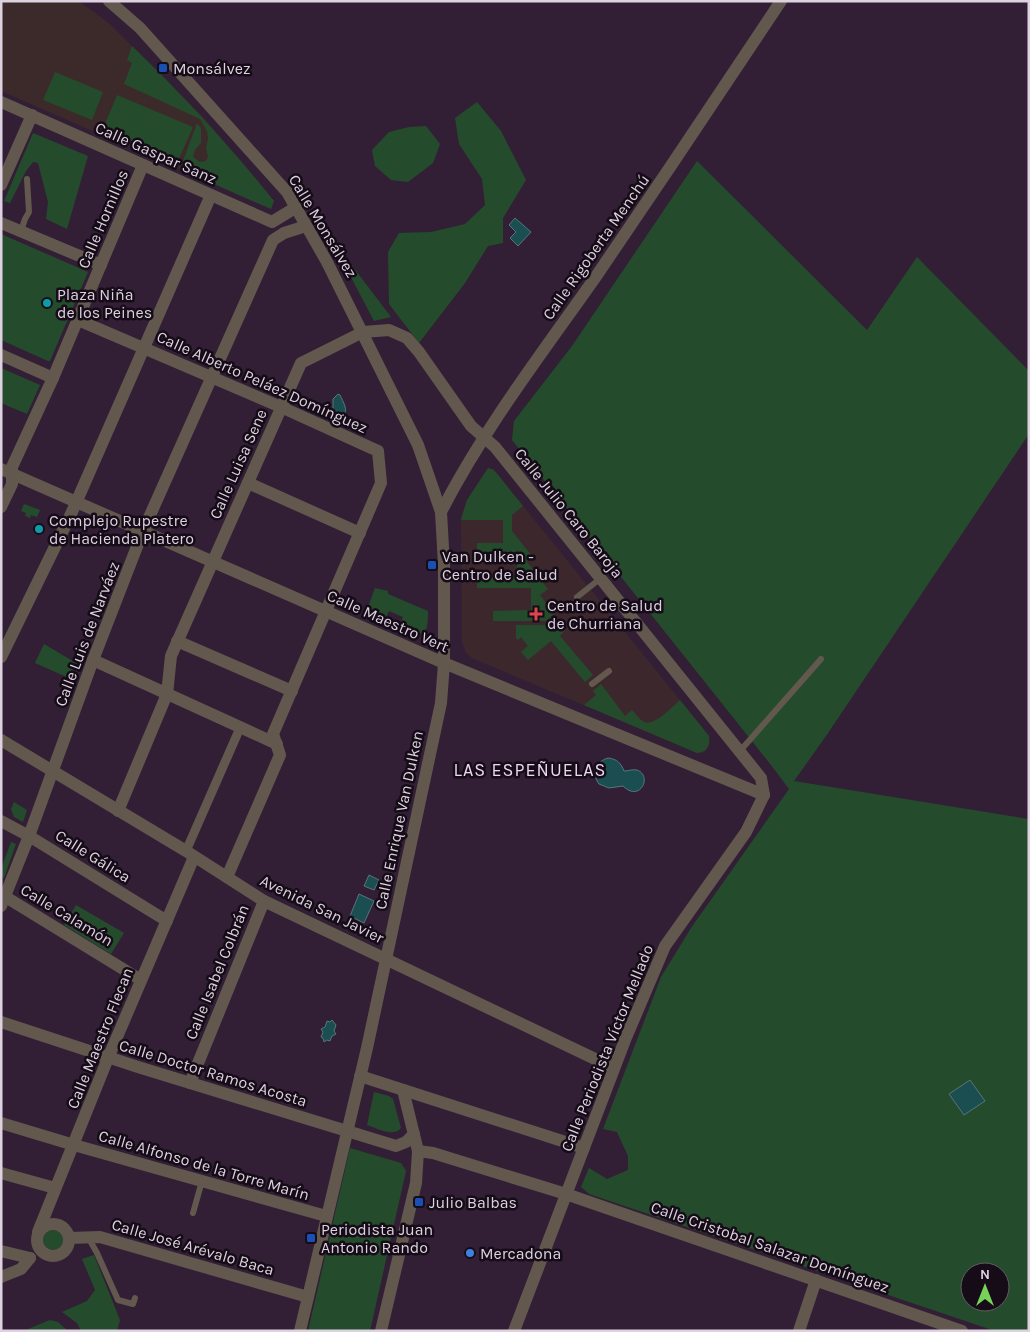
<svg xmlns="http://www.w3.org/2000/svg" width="1030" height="1332" font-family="Karla,sans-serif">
<rect width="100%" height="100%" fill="#321f36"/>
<polygon fill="#3c2929" points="1,1 78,1 90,9 111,25 204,118 274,201 271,209 1,91"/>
<polygon fill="#3c282c" points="488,468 494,470 709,736 710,743 708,748 704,752 697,753 472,658 466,653 462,642 461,516 467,500"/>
<g fill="#244c2c" fill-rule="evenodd">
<path d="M132,46C183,95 230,146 274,201L271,209L180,169L197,123L201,128V143L195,150L193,157L200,162L206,161L208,157L206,149L208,138L207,131L200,119L124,84L132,63L127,60Z"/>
<polygon points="55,72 103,92 92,120 43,100"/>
<polygon points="117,95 193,127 178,161 103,129"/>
<polygon points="477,102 501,131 526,180 503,218 503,243 488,246 465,283 419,343 389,304 388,252 399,233 431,232 465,224 485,205 482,179 459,144 455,118"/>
<polygon points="426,126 440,144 433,163 408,182 391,180 375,166 372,150 389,132 409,127"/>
<polygon points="33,133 88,156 67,229 46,219 48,202 38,163 33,162 26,171 10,203 4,201"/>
<path d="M697,161L867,330L917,257L1029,371V434L826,736L794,781L1029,819V1331H995L589,1194L581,1187L589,1168L607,1179L628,1170V1156L617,1132L603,1129L661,977L691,928L789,789L771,765L512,440L514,421L572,346ZM970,1272H1000V1302H970Z"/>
<polygon points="1,234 88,272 50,361 48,361 1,340"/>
<polygon points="347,259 391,317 374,321 343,262"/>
<polygon points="1,368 40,385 27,414 1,403"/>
<polygon points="488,468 494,470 523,506 512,515 512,531 532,556 527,562 548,589 540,595 554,614 546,621 493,621 493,611 531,610 531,588 477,588 477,577 517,576 517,554 477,554 477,543 503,543 503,520 461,520 467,500"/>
<polygon points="24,504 40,510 37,517 31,515 30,518 25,516 26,513 21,511"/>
<path d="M375,588L388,591V594L428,611C428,639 423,637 399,627L403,617L389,611L384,621L366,613Z"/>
<polygon points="557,618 566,629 560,636 593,675 585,682 551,641 528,660 521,652 528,646 521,637 518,640 516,638 516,625 548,625"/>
<polygon points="44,644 76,663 69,678 35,663"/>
<path d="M601,684L625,716L632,710C636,714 639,719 644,722C654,727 672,707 680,700L709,736C710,746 707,752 697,753L584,705L596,695L593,691Z"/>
<polygon points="14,802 27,810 23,822 14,817 11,809"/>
<polygon points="11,842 16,844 4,878 1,877 1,869"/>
<polygon points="76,905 124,933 111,954 64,925"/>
<path d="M374,1092L389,1096L393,1099L401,1128C393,1138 377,1128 367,1125Z"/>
<polygon points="350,1148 401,1163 406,1171 370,1331 308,1331"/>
<circle cx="53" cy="1240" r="10"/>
<polygon points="94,1255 120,1320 117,1331 81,1331 77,1323 62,1312 87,1301 95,1290 82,1259"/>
<polygon points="50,1320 58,1322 68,1331 23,1331"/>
</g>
<g fill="#1b4e50" stroke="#56757b">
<polygon points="515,218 531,232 518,246 510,238 516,232 509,225"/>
<path d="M338,394L340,395C343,402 349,410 343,417L336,416L333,409V399Z"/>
<path d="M608,758C617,759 621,763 624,771C628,771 633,769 637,770C653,776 640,803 623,786L609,788L599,784C591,773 595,762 608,758Z"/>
<polygon points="369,875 379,880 374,890 364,886"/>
<polygon points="359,894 374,901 364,923 350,916"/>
<polygon points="332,1020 336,1025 334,1031 336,1034 332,1036 330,1041 327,1040 324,1042 323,1038 321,1037 323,1032 321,1029 325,1027 327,1021 330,1022"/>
<polygon points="970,1080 985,1101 964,1115 949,1094"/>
</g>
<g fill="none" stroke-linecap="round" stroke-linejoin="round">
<g stroke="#62584d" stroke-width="6">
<polyline points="21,231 25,219 29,212 27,179"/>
<polyline points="577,597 601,578"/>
<polyline points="592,684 609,671"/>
<polyline points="740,751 821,659"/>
<polyline points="193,1213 202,1181"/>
<polyline points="88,1237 97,1253 118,1300 133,1304 135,1298"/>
</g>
<polyline stroke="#62584d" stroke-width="9" points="186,851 240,728"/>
<g stroke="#62584d" stroke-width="12">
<polyline points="1,102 272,222 295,208"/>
<polyline points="1,185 32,115"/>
<polyline points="1,223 101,265"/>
<polyline points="78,320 281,407 378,451 381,483 273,734 280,755 227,877"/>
<polyline points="1,355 53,378"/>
<polyline points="1,469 444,663 764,795"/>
<polyline points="248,483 360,533"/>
<polyline points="1,507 12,484 12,467 53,378 143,165"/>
<path d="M441,512C484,428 543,352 597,275C659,184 720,93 781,1"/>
<polyline points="177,641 292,691"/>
<polyline points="1,657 72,512 211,195"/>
<polyline points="93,660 277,744"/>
<polyline points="1,740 186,851 264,901 614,1068"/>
<polyline points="118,811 167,694 171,656 301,363 363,332 389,330 407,338 419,352 471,426 495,447 761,778 764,795"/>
<polyline points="1,821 29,836 167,921"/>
<polyline points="1,894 141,980"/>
<polyline points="1,906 29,836 93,660 143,531 273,240 284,233 306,226"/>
<polyline points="1,1022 138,1067 396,1146 406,1142 414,1134"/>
<polyline points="360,1076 584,1148"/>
<polyline points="190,1083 264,901"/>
<polyline points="1,1123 74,1145 326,1216"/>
<polyline points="418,1151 433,1153 566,1194 962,1331"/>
<polyline points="1,1173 55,1188"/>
<circle cx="53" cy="1240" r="16"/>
<polyline points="38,1232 108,1058 194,857"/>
<polyline points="69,1238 100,1237 308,1297"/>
<polyline points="1,1251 30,1258"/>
<polyline points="1,1277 21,1269 30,1258"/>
<polyline points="381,1331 416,1183 418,1151 403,1090"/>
<polyline points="514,1331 625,1040 665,946 746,832 764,795"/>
<polyline points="799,1331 816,1280"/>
</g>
<polyline stroke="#62584d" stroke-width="12" points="109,1 140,28 287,192 327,262 418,445 441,512 444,565 444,663 441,703 367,1048 300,1331"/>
</g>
<g fill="#1a4fb4" stroke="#150c17" stroke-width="2">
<rect x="158" y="63" width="10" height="10" rx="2.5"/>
<rect x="427" y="560" width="10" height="10" rx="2.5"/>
<rect x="414" y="1197" width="10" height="10" rx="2.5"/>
<rect x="306" y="1233" width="10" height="10" rx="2.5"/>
</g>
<g fill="#0f9aa8" stroke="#150c17" stroke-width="2">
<circle cx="47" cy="303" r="5"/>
<circle cx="39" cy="529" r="5"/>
</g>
<path fill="#e0444e" stroke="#150c17" stroke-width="2" d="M533.5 606.5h5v5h5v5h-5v5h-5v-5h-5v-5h5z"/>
<circle fill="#3f7fe0" stroke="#150c17" stroke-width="2" cx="470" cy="1253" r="5"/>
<g text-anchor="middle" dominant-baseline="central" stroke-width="5" stroke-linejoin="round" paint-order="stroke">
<g font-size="16" fill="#ded1e0" stroke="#150c17" text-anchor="start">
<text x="173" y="68">Monsálvez</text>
<text x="57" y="294">Plaza Niña<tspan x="57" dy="18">de los Peines</tspan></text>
<text x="49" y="520">Complejo Rupestre<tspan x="49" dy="18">de Hacienda Platero</tspan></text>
<text x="442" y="556">Van Dulken -<tspan x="442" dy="18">Centro de Salud</tspan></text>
<text x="547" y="605">Centro de Salud<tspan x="547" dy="18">de Churriana</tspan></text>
<text x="429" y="1202">Julio Balbas</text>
<text x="321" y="1229">Periodista Juan<tspan x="321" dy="18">Antonio Rando</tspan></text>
<text x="480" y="1253">Mercadona</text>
</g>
<g font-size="16" fill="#ded1e0" stroke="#150c17">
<text transform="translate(156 153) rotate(24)">Calle Gaspar Sanz</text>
<text transform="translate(103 219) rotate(-67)">Calle Hornillos</text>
<text transform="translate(323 226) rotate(59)">Calle Monsálvez</text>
<text transform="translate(596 247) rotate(-55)">Calle Rigoberta Menchú</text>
<text transform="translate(262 382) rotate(24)">Calle Alberto Peláez Domínguez</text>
<text transform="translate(238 464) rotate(-66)">Calle Luisa Sene</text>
<text transform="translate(569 513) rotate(51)">Calle Julio Caro Baroja</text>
<text transform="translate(388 621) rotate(24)">Calle Maestro Vert</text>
<text transform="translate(87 634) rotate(-69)">Calle Luis de Narváez</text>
<text transform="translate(399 820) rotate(-78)">Calle Enrique Van Dulken</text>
<text transform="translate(93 856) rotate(32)">Calle Gálica</text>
<text transform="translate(322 909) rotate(26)">Avenida San Javier</text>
<text transform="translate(67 915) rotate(31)">Calle Calamón</text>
<text transform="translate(217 972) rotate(-68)">Calle Isabel Colbrán</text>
<text transform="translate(100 1038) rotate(-68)">Calle Maestro Flecan</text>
<text transform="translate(607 1048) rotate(-68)">Calle Periodista Víctor Mellado</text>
<text transform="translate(213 1073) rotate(17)">Calle Doctor Ramos Acosta</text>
<text transform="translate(204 1165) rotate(16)">Calle Alfonso de la Torre Marín</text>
<text transform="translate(193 1247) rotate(16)">Calle José Arévalo Baca</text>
<text transform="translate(770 1247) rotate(19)">Calle Cristobal Salazar Domínguez</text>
</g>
<g font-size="18" letter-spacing="1" fill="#efd4f3" stroke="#150c17">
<text x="530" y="770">LAS ESPEÑUELAS</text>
</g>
</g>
<rect width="1030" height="1332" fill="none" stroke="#ded1e0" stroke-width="5"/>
<g transform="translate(985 1287)"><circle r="24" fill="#150c17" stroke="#655b67"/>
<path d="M0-4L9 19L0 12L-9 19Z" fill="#77d259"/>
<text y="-8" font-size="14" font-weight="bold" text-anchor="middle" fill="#ded1e0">N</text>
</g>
</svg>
